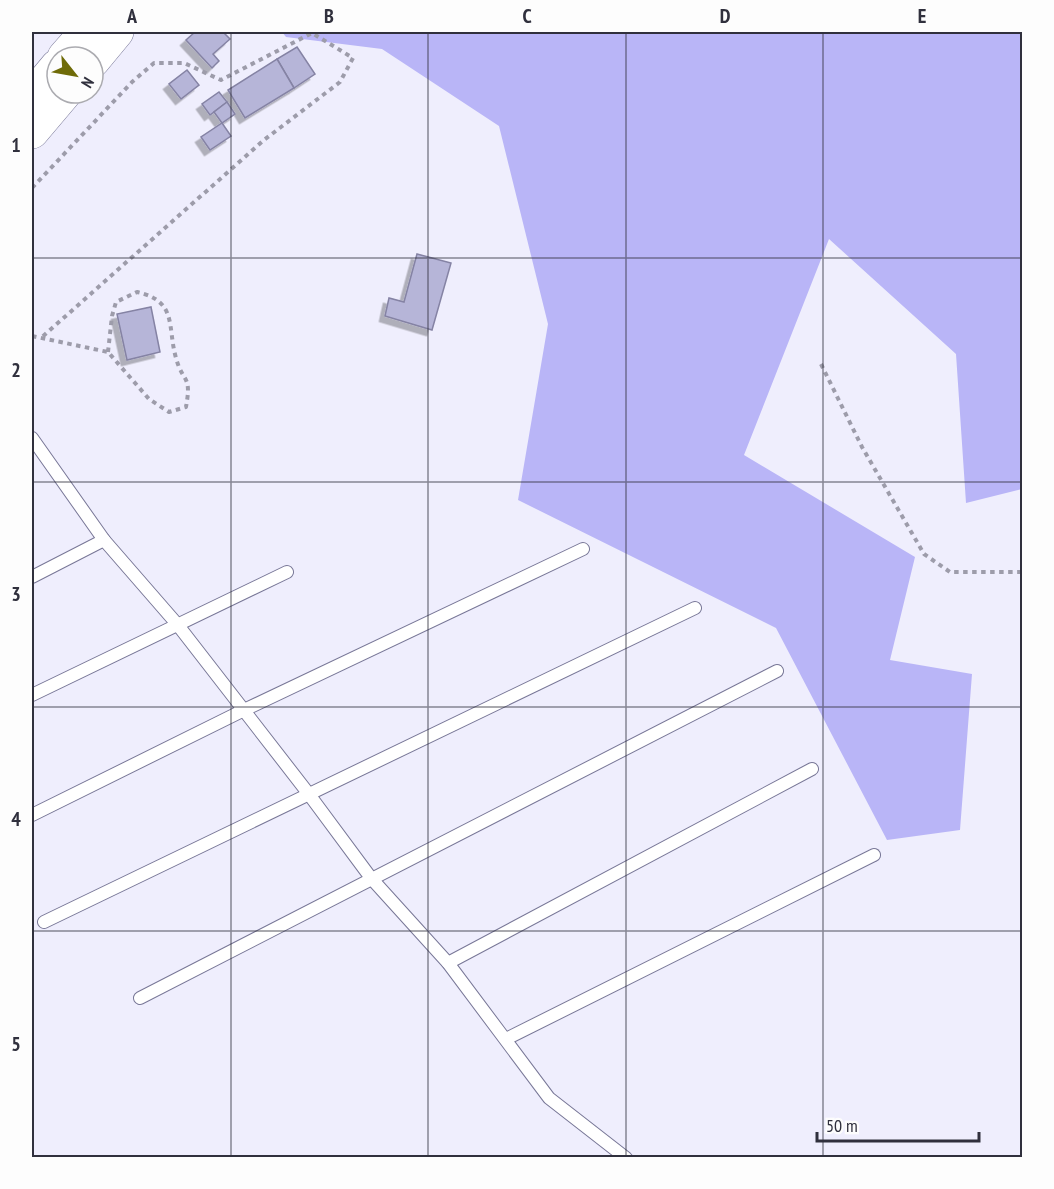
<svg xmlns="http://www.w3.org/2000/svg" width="1054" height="1189" font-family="'PT Sans Narrow',sans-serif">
<defs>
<filter id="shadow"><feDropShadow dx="-5.5" dy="5.5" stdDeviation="0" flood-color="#0004"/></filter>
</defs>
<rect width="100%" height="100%" fill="#efeefd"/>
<polygon fill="#b9b5f7" points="282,32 1022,32 1022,489 966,503 956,354 829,239 744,455 915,557 890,660 972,674 960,830 887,840 776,628 518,500 548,324 499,126 382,49 286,37"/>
<g fill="#b6b5d8" stroke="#8583a4" stroke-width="1.5" filter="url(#shadow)">
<polygon points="195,32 223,32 230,39 213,54 219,61 212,68 186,40"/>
<polygon points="297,47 315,74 294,88 277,59"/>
<polygon points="277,59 294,88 245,118 228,90"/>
<polygon points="187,70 199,85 181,99 169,84"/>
<polygon points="219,92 227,102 210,115 202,104"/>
<polygon points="227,102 235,114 222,123 214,112"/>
<polygon points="222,123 231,136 210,150 201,137"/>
<polygon points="417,254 451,263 432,330 385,316 389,298 404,302"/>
<polygon points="151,307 160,352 127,360 117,314"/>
</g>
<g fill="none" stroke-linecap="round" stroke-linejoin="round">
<g stroke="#787797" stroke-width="14">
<g id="lane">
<polyline points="32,438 104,540 177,624 308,793 371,878 448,963 549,1098 626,1158"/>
<polyline points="32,577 104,540"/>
<polyline points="32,695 287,572"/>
<polyline points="32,815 242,711 583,549"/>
<polyline points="44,922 695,608"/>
<polyline points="448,963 812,769"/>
<polyline points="140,998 777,671"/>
<polyline points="506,1039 874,855"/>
</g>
</g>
<g stroke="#787797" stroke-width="34">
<g id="secondary">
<polyline points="64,57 86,32"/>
<polyline points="93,61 117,32"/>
<polyline points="32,96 57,66"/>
<polyline points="32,132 65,93"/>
</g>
</g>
<g stroke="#9d9caa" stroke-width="4" stroke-dasharray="4.5 4.5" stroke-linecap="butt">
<polyline points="32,188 132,82 154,63 184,63 221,80 312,33 353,58 340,82 264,140 41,338"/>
<path d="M32,336L108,352L149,399L169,412L186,407C192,374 183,384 176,358C167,327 178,301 137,292L116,302L112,316L108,352"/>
<polyline points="821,364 862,447 924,554 950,572 1022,572"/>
</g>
<use href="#lane" stroke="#fff" stroke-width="12"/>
<use href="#secondary" stroke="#fff" stroke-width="33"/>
</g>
<path fill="none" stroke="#30303d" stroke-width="1.5" stroke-opacity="0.55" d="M231,32V1158M428,32V1158M626,32V1158M823,32V1158M32,258H1022M32,482H1022M32,707H1022M32,931H1022"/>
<rect width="1054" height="1189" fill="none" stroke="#fdfdfd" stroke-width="66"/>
<g transform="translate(75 75) rotate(121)"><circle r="28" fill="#fdfdfd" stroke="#ababb0" stroke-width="1.5"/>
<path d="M0-4.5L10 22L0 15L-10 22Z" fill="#6f6b08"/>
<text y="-9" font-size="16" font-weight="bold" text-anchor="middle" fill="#30303d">N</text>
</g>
<path d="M817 1132v9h162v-9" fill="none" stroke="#30303d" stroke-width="3"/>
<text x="826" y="1132" font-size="18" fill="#30303d" stroke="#fdfdfd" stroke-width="4.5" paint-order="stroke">50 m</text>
<rect x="33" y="33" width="988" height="1123" fill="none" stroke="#30303d" stroke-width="2"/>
<g font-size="20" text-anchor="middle" font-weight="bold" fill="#30303d">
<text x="132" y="23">A</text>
<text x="329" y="23">B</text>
<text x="527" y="23">C</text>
<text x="725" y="23">D</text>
<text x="922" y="23">E</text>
<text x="16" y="152">1</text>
<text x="16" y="377">2</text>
<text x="16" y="601">3</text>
<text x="16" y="826">4</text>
<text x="16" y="1051">5</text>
</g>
</svg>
